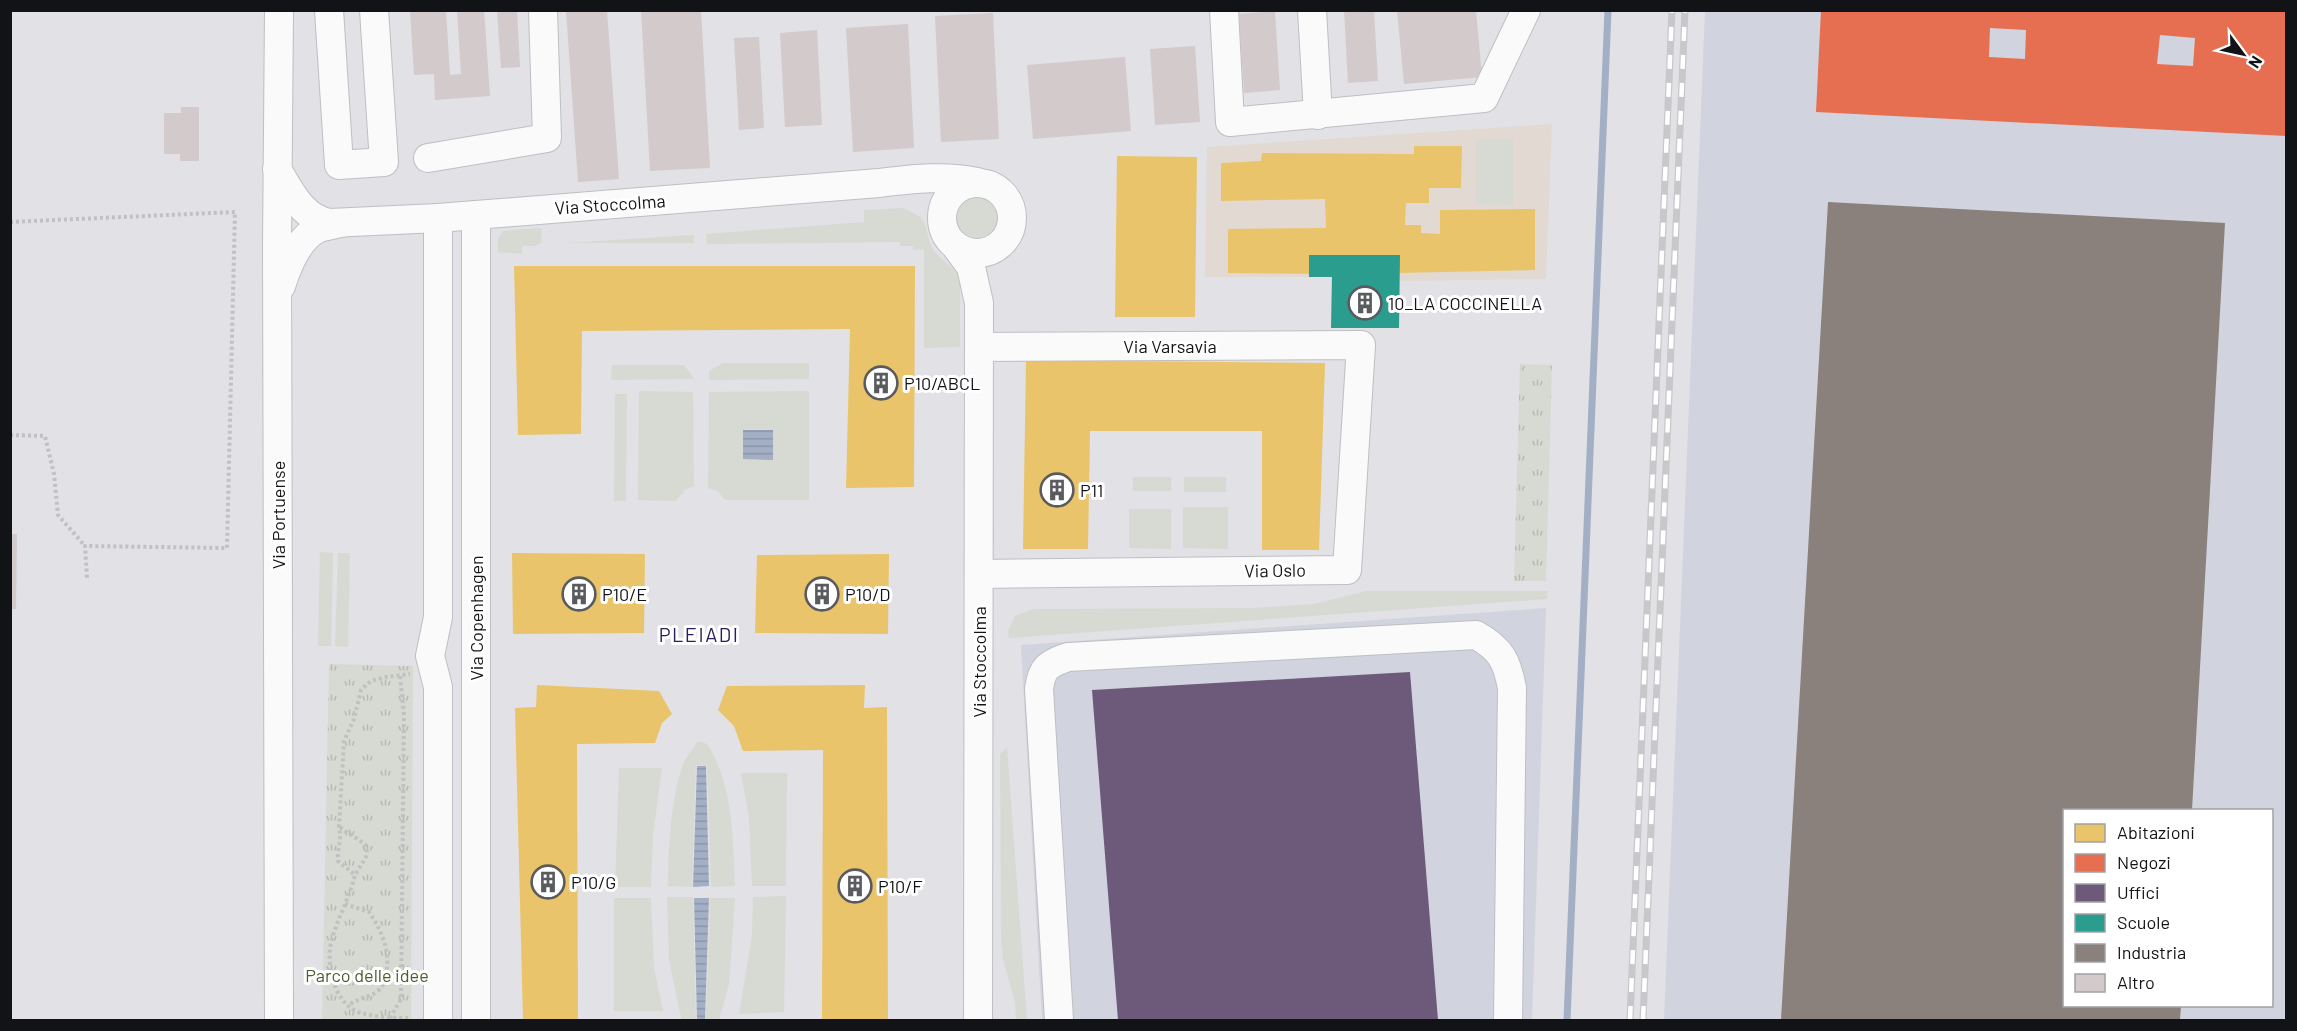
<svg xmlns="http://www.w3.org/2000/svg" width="2297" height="1031" font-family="Barlow,sans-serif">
<defs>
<pattern id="park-tufts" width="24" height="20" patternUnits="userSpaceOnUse" patternTransform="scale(1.5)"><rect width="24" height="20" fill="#d6dad2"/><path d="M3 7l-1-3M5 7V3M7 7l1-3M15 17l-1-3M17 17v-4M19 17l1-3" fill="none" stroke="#b7bab4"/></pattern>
<pattern id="water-rules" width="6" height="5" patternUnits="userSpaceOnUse" patternTransform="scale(1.5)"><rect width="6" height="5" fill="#a2afc5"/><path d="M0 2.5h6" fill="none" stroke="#8a96a8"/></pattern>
</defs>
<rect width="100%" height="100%" fill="#e1e1e6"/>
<g fill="#d1d4de" fill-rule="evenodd">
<path d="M1705,11H2286V1020H1664ZM2064,810H2272V1006H2064Z"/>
<polygon points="1546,608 1532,1020 1042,1020 1021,645"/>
</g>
<polygon fill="#e2dad2" points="1552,124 1546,279 1400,281 1399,328 1331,328 1331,277 1205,277 1207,147"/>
<g fill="#d6dad2">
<polygon points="1476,139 1513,139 1513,205 1476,204"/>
<circle cx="976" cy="218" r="23"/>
<path d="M903,208C908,211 915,213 920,217C928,225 927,238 932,248C940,260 954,266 960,280V347L924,348V249L913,250V246H900V242L707,244L706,234L864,222V210Z"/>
<polygon points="541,228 542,242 535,246 522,246 522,254 498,252 498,238 503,231"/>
<polygon points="694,235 694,243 567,243"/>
<polygon points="723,363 809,363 809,379 709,380 709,371"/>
<polygon points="612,365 684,365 694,379 611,380"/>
<polygon points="639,391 693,392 694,486 685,490 676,501 638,500"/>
<polygon points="809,391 809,500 725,500 718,491 708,488 709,392"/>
<polygon points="615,394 627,394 626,501 614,501"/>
<rect x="1133" y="477" width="38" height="14"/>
<rect x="1184" y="477" width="42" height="15"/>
<polygon points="1183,507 1228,507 1228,549 1183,548"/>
<polygon points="1129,509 1171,509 1171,549 1129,548"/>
<polygon points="320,552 333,553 331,646 318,646"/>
<polygon points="338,553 350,553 348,647 335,646"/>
<polygon points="1367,591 1548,591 1547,599 1009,638 1008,631 1015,616 1033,609 1255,608 1314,604"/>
<path d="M698,741L707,744C733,784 733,839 735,886L711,887L707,766L696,765L692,887L668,886C668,855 671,794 683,765C686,757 693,749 698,741Z"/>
<polygon points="1007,747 1027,1020 1016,1020 1015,1002 1003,959 1001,938 1000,754"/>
<polygon points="619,768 662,768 653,835 651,887 615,887"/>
<polygon points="741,773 787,773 786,886 752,886 749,817"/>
<polygon points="786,896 784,1012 739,1014 752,935 753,897"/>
<polygon points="667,897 693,897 696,1020 682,1020 680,1013 669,960"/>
<polygon points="614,898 651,898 654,968 663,1011 614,1011"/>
<polygon points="710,898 735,898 729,984 719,1020 706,1020"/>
</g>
<g fill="url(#park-tufts)">
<polygon points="1520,364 1552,365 1546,581 1514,581"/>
<polygon points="329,664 413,666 411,1020 322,1020"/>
</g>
<g fill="url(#water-rules)">
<polygon points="743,430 773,430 773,460 743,459"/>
<polygon points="697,766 706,766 709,886 693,887"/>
<polygon points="694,898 709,898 705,1020 697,1020"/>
</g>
<g fill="#e9c46a">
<polygon points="1414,146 1462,146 1461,188 1429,188 1429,203 1406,203 1405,225 1421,225 1421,233 1440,234 1440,210 1535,209 1535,270 1397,273 1367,279 1335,274 1228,273 1228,229 1326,228 1325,199 1221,201 1221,163 1261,161 1262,153 1414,154"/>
<polygon points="1117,156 1197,157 1195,317 1115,317"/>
<polygon points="514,266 915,266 914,487 846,488 850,329 582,331 581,434 518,435"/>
<polygon points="1026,360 1325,363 1319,550 1262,550 1262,431 1090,431 1088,549 1023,549"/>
<polygon points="512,553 645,554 644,633 513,634"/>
<polygon points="889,554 888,634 755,633 757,555"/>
<polygon points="537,685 659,691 672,714 662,723 655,743 577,744 578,1020 523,1020 515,708 536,707"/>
<polygon points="865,685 864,708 887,707 888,1020 822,1020 823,750 743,751 734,726 718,710 727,686"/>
</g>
<path fill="#e76f51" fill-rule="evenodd" d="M1821,10H2286V136L1816,112ZM1990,28L2026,30L2025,59L1989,57ZM2160,35L2195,38L2193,66L2157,64Z"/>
<polygon fill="#6d597a" points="1410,672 1438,1020 1118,1020 1092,690"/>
<polygon fill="#2a9d8f" points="1309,255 1400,255 1399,328 1331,328 1332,277 1309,277"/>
<polygon fill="#8a817c" points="1828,202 2225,223 2192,810 2064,810 2064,1006 2181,1006 2180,1020 1781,1020"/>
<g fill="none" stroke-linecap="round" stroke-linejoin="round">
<polyline stroke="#a2afc5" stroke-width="7" points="1567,1020 1608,10"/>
</g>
<g fill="#d2cacb">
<polygon points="410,10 446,10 450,75 461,74 457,10 484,10 490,96 435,100 434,74 414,75"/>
<polygon points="497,10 517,10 520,67 501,68"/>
<polygon points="566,10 607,10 619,179 578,182"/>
<polygon points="641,10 701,10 710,168 650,171"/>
<polygon points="1344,10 1374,10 1378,81 1348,83"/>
<polygon points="1397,10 1476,10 1482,77 1404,84"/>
<polygon points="1275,11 1280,90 1244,93 1239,14"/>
<polygon points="993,13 999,139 941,142 935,16"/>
<polygon points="908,24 914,148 853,152 846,28"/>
<polygon points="817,30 822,125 785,127 780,33"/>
<polygon points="759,37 764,128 739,130 734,38"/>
<polygon points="1195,46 1200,122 1155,125 1150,49"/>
<polygon points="1125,57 1131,131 1033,139 1027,65"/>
<polygon points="181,107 199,107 199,161 180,161 180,154 164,154 164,113 181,113"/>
<polygon points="10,534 17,534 16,609 10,609"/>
</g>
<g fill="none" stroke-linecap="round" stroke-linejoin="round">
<g stroke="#bebfc2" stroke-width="30">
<g id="minor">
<polyline points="329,10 339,165 384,162 374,10"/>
<polyline points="1224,10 1230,122 1484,98 1526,10"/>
<polyline points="1312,10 1318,115"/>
<polyline points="428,158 547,138 543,10"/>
<path d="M277,169C290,191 303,219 330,223L438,218L879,183C913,179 944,175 977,182"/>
<circle cx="977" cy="218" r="35"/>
<polyline points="476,215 476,1020"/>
<polyline points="957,248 971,267 979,303 978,1020"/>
<path d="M281,286C287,267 298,239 317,229C324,226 333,225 341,223"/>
<polyline points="979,574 1347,570 1361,345 979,347"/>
<polyline points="279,1020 277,246 279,10"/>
<polyline points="438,1020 438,687 430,656 438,617 438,218"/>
<path d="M1059,1020L1039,689C1042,667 1048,664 1068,657L1476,635C1501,649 1507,661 1512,688L1508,1020"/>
</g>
</g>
<g stroke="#c1c1c2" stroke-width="4" stroke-dasharray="3 3" stroke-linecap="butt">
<polyline points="10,222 235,212 227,548 85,546 87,578"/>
<polyline points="10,435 45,436 54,474 58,515 85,546"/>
<path d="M340,827C349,835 359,838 367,847L366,857L355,875"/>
<path d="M345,904L369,912C382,931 391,952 386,974C384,982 384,985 378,991C369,998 357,998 348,1006"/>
<polyline points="390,1018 401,999 404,715 400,675"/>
<path d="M408,1018C392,1018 374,1017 358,1012C333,1002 325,962 332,939C338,917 350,897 355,875L338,861C337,848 342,840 339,827L344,741L354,719L361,690L371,681L386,677L410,674"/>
</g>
<use href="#minor" stroke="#fafafb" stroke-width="28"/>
<g stroke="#c8c8ca" stroke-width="7">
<g id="rail">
<polyline points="1630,1020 1672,10"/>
<polyline points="1643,1020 1685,10"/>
</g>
</g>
<use href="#rail" stroke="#fff" stroke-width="4.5" stroke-dasharray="14" stroke-linecap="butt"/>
</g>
<defs>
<g id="building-ring" transform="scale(1.725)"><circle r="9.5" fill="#fff" stroke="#5a5b5f" stroke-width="1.5"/><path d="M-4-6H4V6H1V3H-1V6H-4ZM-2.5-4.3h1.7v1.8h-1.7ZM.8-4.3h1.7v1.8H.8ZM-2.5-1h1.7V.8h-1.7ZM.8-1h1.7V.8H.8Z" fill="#5a5b5f"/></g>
</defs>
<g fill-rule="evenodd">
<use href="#building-ring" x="1365" y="303"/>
<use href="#building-ring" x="881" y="383"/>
<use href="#building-ring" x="1057" y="490"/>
<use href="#building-ring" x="579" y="594"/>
<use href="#building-ring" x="822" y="594"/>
<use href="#building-ring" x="548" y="882"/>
<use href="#building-ring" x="855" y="886"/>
</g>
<g text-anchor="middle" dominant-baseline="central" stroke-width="6" stroke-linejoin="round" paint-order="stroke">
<g font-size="18" fill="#121316" stroke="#fff">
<text transform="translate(610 204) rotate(-4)">Via Stoccolma</text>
<text x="1170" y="346">Via Varsavia</text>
<text transform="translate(278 515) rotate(-90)">Via Portuense</text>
<text transform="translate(1275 570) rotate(-1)">Via Oslo</text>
<text transform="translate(476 618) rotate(-90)">Via Copenhagen</text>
<text transform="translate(979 662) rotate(-90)">Via Stoccolma</text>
</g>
<g font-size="18" fill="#121316" stroke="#fff" text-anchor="start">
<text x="1388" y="303">10_LA COCCINELLA</text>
<text x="904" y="383">P10/ABCL</text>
<text x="1080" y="490">P11</text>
<text x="602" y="594">P10/E</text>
<text x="845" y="594">P10/D</text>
<text x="571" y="882">P10/G</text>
<text x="878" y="886">P10/F</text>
</g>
<g font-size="18" fill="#4c5e2b" stroke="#fff">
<text x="367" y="975">Parco delle idee</text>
</g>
<g font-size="20" letter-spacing="1.5" fill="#27215b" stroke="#fff">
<text x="699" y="634">PLEIADI</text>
</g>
</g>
<rect width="2297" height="1031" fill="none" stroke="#121316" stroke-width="24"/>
<rect x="2063" y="809" width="210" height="198" fill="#ffffff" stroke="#a0a1a2" stroke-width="1.5"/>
<rect x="2075" y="824" width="30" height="18" fill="#e9c46a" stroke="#a0a1a2" stroke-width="1.5"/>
<text x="2117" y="839" font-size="18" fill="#121316">Abitazioni</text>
<rect x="2075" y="854" width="30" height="18" fill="#e76f51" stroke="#a0a1a2" stroke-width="1.5"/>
<text x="2117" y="869" font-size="18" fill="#121316">Negozi</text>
<rect x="2075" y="884" width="30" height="18" fill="#6d597a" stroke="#a0a1a2" stroke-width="1.5"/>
<text x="2117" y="899" font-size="18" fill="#121316">Uffici</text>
<rect x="2075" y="914" width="30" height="18" fill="#2a9d8f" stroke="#a0a1a2" stroke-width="1.5"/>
<text x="2117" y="929" font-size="18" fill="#121316">Scuole</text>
<rect x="2075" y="944" width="30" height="18" fill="#8a817c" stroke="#a0a1a2" stroke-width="1.5"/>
<text x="2117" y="959" font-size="18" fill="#121316">Industria</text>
<rect x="2075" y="974" width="30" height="18" fill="#d2cacb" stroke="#a0a1a2" stroke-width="1.5"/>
<text x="2117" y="989" font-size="18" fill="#121316">Altro</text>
<g transform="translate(2243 54) rotate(123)" stroke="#ffffff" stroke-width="4.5" paint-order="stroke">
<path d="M0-4.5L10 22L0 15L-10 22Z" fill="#121316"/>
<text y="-9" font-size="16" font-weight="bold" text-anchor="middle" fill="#121316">N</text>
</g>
</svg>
